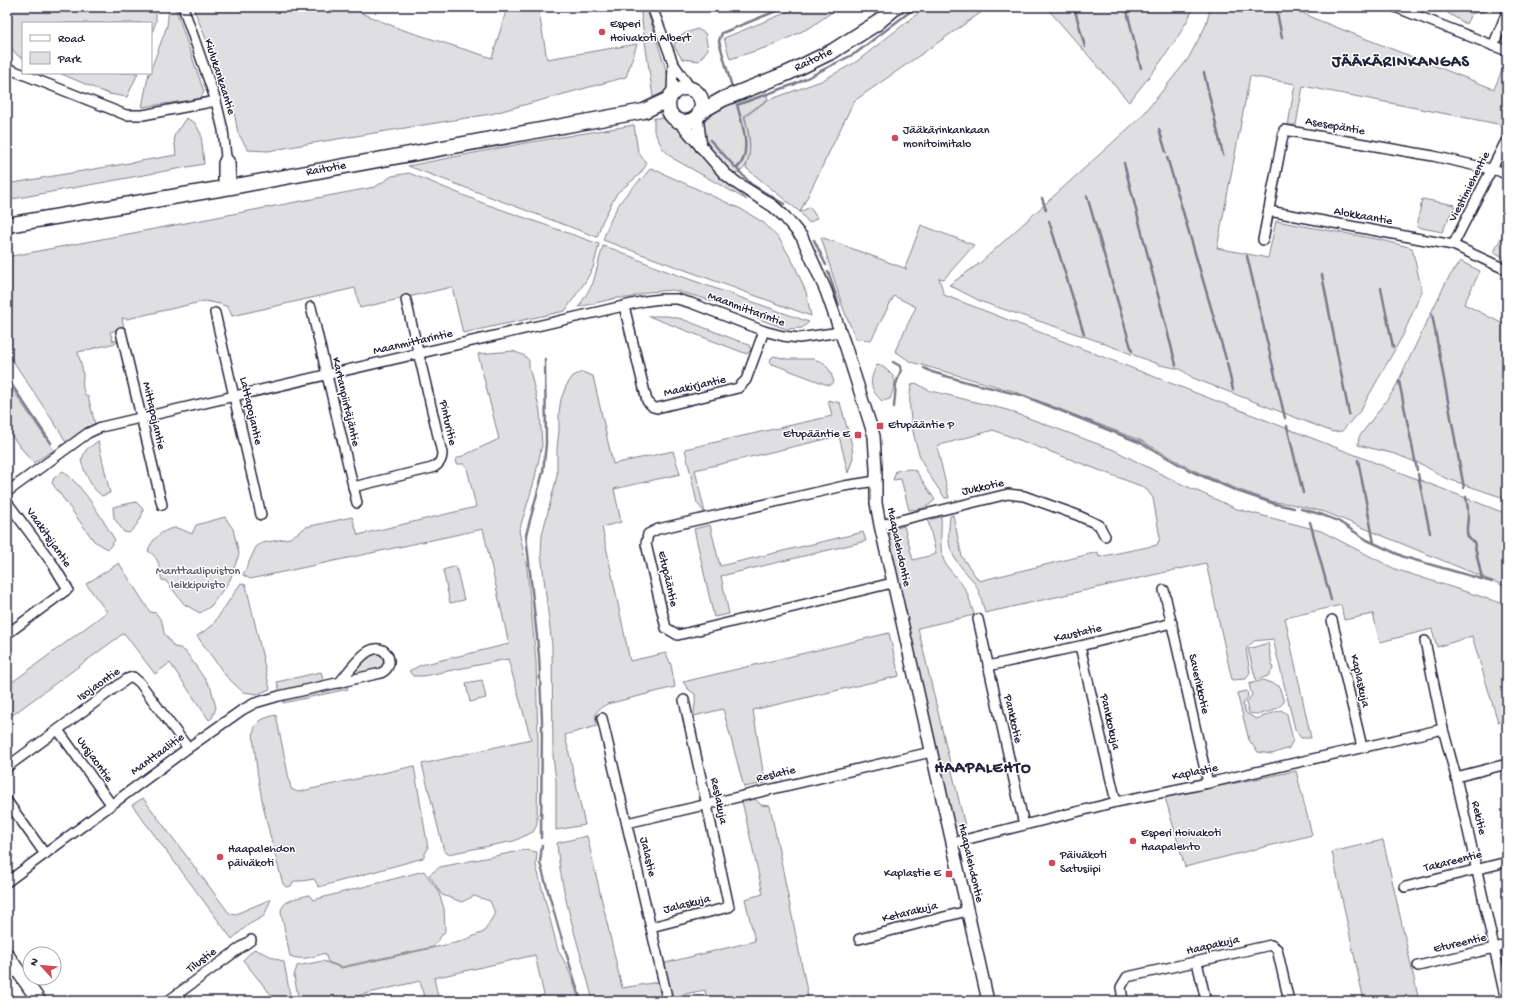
<svg xmlns="http://www.w3.org/2000/svg" width="1514" height="1008" font-family="'Gochi Hand',sans-serif">
<rect width="100%" height="100%" fill="#fff"/>
<filter id="ink" filterUnits="userSpaceOnUse"><feTurbulence type="fractalNoise" baseFrequency=".025" numOctaves="2"/><feDisplacementMap in="SourceGraphic" scale="8" xChannelSelector="R" yChannelSelector="G"/><feConvolveMatrix kernelMatrix="1 2 1 2 8 2 1 2 1" color-interpolation-filters="sRGB"/></filter>
<g filter="url(#ink)">
<g fill="#dfdfe2" stroke="#80808e">
<polygon points="7,7 156,7 156,21 151,37 151,23 23,23 23,58 18,56 7,43"/>
<polygon points="169,7 175,7 204,92 200,99 142,107 148,77 149,73 151,73 151,69 167,26"/>
<polygon points="193,7 347,7 400,29 492,58 507,8 510,7 538,7 547,59 637,44 626,77 491,114 307,144 268,151 248,150 238,133 235,117 228,93"/>
<polygon points="640,7 646,7 670,82 663,95 653,97"/>
<polygon points="800,7 839,7 811,27 774,45 730,59 724,38"/>
<path d="M926,7H989L854,101L800,212L810,207L817,218L809,223L800,212L746,168C752,147 750,138 745,117L766,101L821,81L856,62Z"/>
<path d="M1046,7H1194C1178,42 1153,72 1129,102Z"/>
<polygon points="1211,7 1298,7 1297,10 1318,20 1494,89 1507,59 1507,127 1503,125 1303,86 1296,125 1288,125 1295,84 1250,76 1217,248 1268,258 1276,221 1382,240 1412,248 1422,291 1403,335 1360,411 1342,431 1333,432 1193,378 1180,369 1160,365 1092,339 982,302 949,285 980,263 1142,116 1188,59 1205,27"/>
<polygon points="1430,7 1488,7 1488,10 1471,14 1466,24 1441,9"/>
<polygon points="697,29 705,33 708,49 699,61 682,59 674,46 678,36"/>
<polygon points="59,73 138,73 127,97 109,94"/>
<path d="M765,89L768,99L744,116C748,131 754,152 745,167C743,170 738,173 735,175C725,165 702,141 701,127C701,108 750,94 765,89Z"/>
<polygon points="186,118 195,123 201,134 204,164 7,200 7,184 176,155 174,136"/>
<polygon points="654,118 663,118 683,133 714,170 747,200 674,159 663,149 654,131"/>
<polygon points="634,125 638,152 647,164 639,175 617,193 602,222 597,237 408,166 525,143"/>
<path d="M651,168L741,209L764,223L780,240L794,264L806,292L811,316L603,240C608,225 615,208 625,196C634,186 643,178 651,168Z"/>
<path d="M409,173L480,202L599,244L593,268L585,282L565,311L463,333L452,287L360,308L355,288L232,316L228,307L220,304L205,301L127,319L122,318L124,328L110,332L113,341L119,340L120,342L78,352C79,359 83,367 83,374C83,383 81,387 86,396H88L95,424L66,443L61,433L7,352V257L375,187L392,176Z"/>
<polygon points="1422,199 1455,205 1442,232 1417,227"/>
<polygon points="921,225 974,245 944,279 939,278 944,295 1507,514 1507,587 1325,512 1291,504 1274,502 1237,489 1193,470 1142,441 1013,391 911,362 895,351 916,307 894,296 871,340 856,339 843,308 821,237 907,269 905,268"/>
<polygon points="1507,226 1507,259 1494,252"/>
<polygon points="603,246 616,250 658,268 809,322 802,328 786,329 764,321 731,306 673,290 647,292 629,298 616,298 579,307 593,283"/>
<polygon points="1460,261 1480,271 1464,304 1507,326 1507,499 1445,478 1423,465 1395,454 1358,445 1359,437 1394,390 1446,282"/>
<polygon points="648,316 668,316 682,319 749,345 751,350 747,354"/>
<polygon points="513,351 525,356 529,361 529,367 540,411 542,445 534,482 519,531 527,568 536,661 538,743 537,825 533,832 514,841 448,854 444,851 422,764 531,739 508,659 423,676 413,676 409,671 421,665 509,644 483,529 250,579 243,575 256,547 262,543 290,538 306,527 352,517 358,535 476,507 467,468 464,464 457,464 456,459 499,439 478,354"/>
<polygon points="774,356 787,359 814,359 824,363 830,371 834,382 830,385 825,384 770,363 771,358"/>
<path d="M877,365C883,366 885,368 889,372C899,380 894,387 890,399L882,401C869,389 869,380 877,365Z"/>
<path d="M582,372L593,376L613,464L673,451L680,474L614,489L621,522L602,527L630,661L666,653L671,665L675,687L607,704C595,711 594,713 597,726L565,735L585,825L556,830V781L553,756L552,646L541,553L542,535L557,476V448L559,431V412L561,399L566,386L573,376Z"/>
<polygon points="7,382 54,450 33,463 7,430"/>
<path d="M916,383L928,390L1007,410L1114,450L1175,481L1237,509L1321,531L1395,569L1507,605V720L1498,722L1472,636L1437,647L1432,629L1380,642L1373,614L1344,620L1341,605L1285,618L1311,738H1301L1295,729L1273,639L1254,641L1246,649L1250,672L1246,679L1232,680L1206,563L985,613C982,602 980,590 973,581C965,571 955,562 951,550C947,540 949,527 950,516L953,515L962,557L979,581L1098,552L1099,557L1157,545L1160,538L1153,498L1148,491L1141,486L993,430L937,446L949,498H945C938,488 930,477 924,466C915,448 905,404 912,384Z"/>
<polygon points="828,400 840,403 852,445 853,458 848,473 839,436 695,470 705,513 697,503 685,449 832,416"/>
<path d="M98,441L110,493L102,496C91,488 86,475 81,461L86,450Z"/>
<path d="M910,469L916,471L935,500C925,509 921,509 909,510L901,479L893,480L896,471Z"/>
<path d="M63,471C85,488 100,516 115,540L108,549L94,541L52,483L54,478Z"/>
<path d="M136,502L143,509C143,518 135,528 129,533L124,532L114,518L113,507Z"/>
<path d="M225,517L233,529L239,554L230,580L211,606L200,613L184,604L166,581L162,580C157,566 162,560 148,551C151,540 162,530 174,528C180,528 187,532 192,534L196,525Z"/>
<path d="M941,517C942,531 939,545 943,558C946,568 955,575 961,583C968,592 971,604 974,615L918,628L965,826L954,827L887,531L904,526L913,560L936,554L928,520Z"/>
<polygon points="710,525 720,566 863,532 866,541 721,576 729,614 714,617 694,529"/>
<polygon points="119,563 150,612 156,613 162,622 164,633 174,647 180,648 186,652 211,688 216,708 212,718 209,720 170,663 155,674 124,633 7,719 7,686 107,612 86,584"/>
<polygon points="456,566 464,600 450,603 443,570"/>
<polygon points="241,583 246,585 270,689 258,694 243,692 226,676 197,636 212,626"/>
<path d="M889,633L899,676L753,710L765,783L744,787L723,709L694,716C694,708 696,702 695,694L688,689L683,682Z"/>
<polygon points="1268,643 1273,669 1268,676 1256,680 1248,649"/>
<path d="M376,653L382,656L384,663C380,674 362,673 352,675L366,658Z"/>
<polygon points="321,672 323,680 321,683 280,693 277,682"/>
<polygon points="482,680 486,698 470,702 466,683"/>
<path d="M1263,680L1279,686L1284,702C1277,711 1260,716 1249,713L1246,703L1252,695L1249,684Z"/>
<polygon points="346,685 348,689 283,703 284,699"/>
<polygon points="1247,691 1248,697 1243,704 1246,713 1256,719 1281,710 1287,714 1293,740 1289,748 1272,754 1258,752 1249,740 1237,693"/>
<path d="M276,715L291,789L298,792L414,766L428,848L423,858L319,887L314,879L302,881H294L291,886L286,887L283,884C271,840 259,797 255,752C254,745 252,734 255,727C259,719 268,717 276,715Z"/>
<polygon points="1296,771 1312,835 1185,867 1165,797"/>
<polygon points="143,798 229,913 236,914 271,899 264,916 248,925 232,939 132,805"/>
<polygon points="754,798 761,805 770,806 809,1001 707,1001 705,990 671,997 665,963 755,941 745,899 763,894 742,801"/>
<path d="M587,836L622,988L658,982L661,1000L657,1001H593C580,948 561,897 557,843Z"/>
<polygon points="1383,840 1419,1001 1364,1001 1332,852"/>
<polygon points="525,850 537,852 536,865 558,950 567,966 575,987 579,1001 531,1001 531,999 544,995 535,955 434,978 439,1001 425,1001 420,981 339,1000 339,1001 299,1001 294,976 297,966 323,961 342,968 459,942 484,932 495,913 490,901 474,896 462,902 442,895 429,875 440,867"/>
<path d="M424,871L438,891L444,908L445,931L433,947L341,967L328,962L325,953C313,957 302,961 290,956L281,912C282,899 299,898 309,895L313,900Z"/>
<polygon points="254,949 284,962 291,1001 276,1001 243,960"/>
</g>
<g fill="none" stroke-linecap="round" stroke-linejoin="round">
<g stroke="#7a7a88" stroke-width="2.5">
<polyline points="983,7 984,9"/>
<polyline points="1074,7 1085,47"/>
<polyline points="1126,7 1141,68"/>
<polyline points="1276,7 1282,38"/>
<polyline points="1204,73 1223,155"/>
<polyline points="733,91 719,41 722,33 786,7"/>
<polyline points="1159,129 1166,152"/>
<polyline points="710,140 751,184 784,204"/>
<polyline points="1167,157 1226,359"/>
<polyline points="1124,163 1176,365"/>
<path d="M737,168C753,155 742,122 737,105L795,84L856,53L916,7"/>
<polyline points="1087,196 1132,351"/>
<polyline points="1042,198 1046,210"/>
<polyline points="1049,221 1084,334"/>
<polyline points="814,240 826,265"/>
<polyline points="1247,256 1285,418"/>
<polyline points="828,271 839,305"/>
<polyline points="1322,275 1349,414"/>
<polyline points="1381,288 1393,347"/>
<polyline points="1432,314 1464,488"/>
<polyline points="893,362 900,366 901,370 896,384 894,407"/>
<polyline points="1227,363 1233,390"/>
<polyline points="924,368 932,372 970,383 980,385 1024,396 1141,443 1191,471 1237,491 1275,504 1294,508"/>
<polyline points="7,378 51,443"/>
<polyline points="1399,381 1417,470"/>
<polyline points="1287,426 1303,493"/>
<polyline points="1358,460 1374,543"/>
<polyline points="1418,474 1430,533"/>
<path d="M1466,497C1467,502 1468,508 1468,513C1469,523 1462,537 1474,542L1482,579"/>
<polyline points="1301,509 1320,514 1338,521 1367,540 1404,557 1492,582"/>
<polyline points="1310,522 1331,600"/>
<polyline points="541,838 542,720 539,656 526,535 543,472 546,444 545,359"/>
<polyline points="542,845 540,863 560,933 581,1001"/>
</g>
<g stroke="#22223b" stroke-width="12">
<g id="minor">
<polyline points="183,7 216,101 223,130 226,157 230,162 231,187"/>
<polyline points="652,7 673,63 691,89"/>
<polyline points="1395,7 1507,51"/>
<polyline points="1493,46 1507,12"/>
<polyline points="7,68 126,115 143,115 216,101"/>
<polyline points="672,94 673,63"/>
<polyline points="223,188 223,163 226,157"/>
<polyline points="1269,211 1453,245 1507,270"/>
<polyline points="1263,240 1284,130 1433,156 1499,171 1507,175"/>
<polyline points="1453,245 1507,139"/>
<polyline points="624,306 647,401 653,407 657,408 738,388 746,380 764,331"/>
<polyline points="311,307 357,503"/>
<polyline points="215,313 261,515"/>
<polyline points="121,332 162,505"/>
<polyline points="876,481 844,486 658,529 648,534 646,544 666,628 678,635 892,583"/>
<path d="M353,487L432,468C439,465 442,460 442,453L406,300"/>
<polyline points="7,492 88,433 101,427 645,301 661,299 677,299 691,303 764,331 783,336 799,338 840,332"/>
<polyline points="7,502 52,563 68,589 7,634"/>
<polyline points="880,525 1008,494 1024,496 1077,515 1099,525 1105,536"/>
<polyline points="1164,590 1208,783"/>
<polyline points="978,619 1024,825"/>
<polyline points="1332,620 1362,747"/>
<polyline points="1425,641 1443,729 1456,777 1506,1001"/>
<polyline points="1080,646 1116,802"/>
<polyline points="988,666 1080,646 1172,623"/>
<polyline points="602,718 668,1001"/>
<polyline points="58,730 111,804"/>
<polyline points="7,767 127,679 133,677 140,683 188,748"/>
<polyline points="1456,777 1507,764"/>
<polyline points="7,801 45,854"/>
<polyline points="627,823 931,752"/>
<polyline points="952,843 1116,802 1208,783 1443,729"/>
<path d="M7,882L188,748L242,710L255,703L279,696L381,673C397,666 387,641 369,651C358,657 347,674 339,683"/>
<polyline points="1405,887 1507,862"/>
<polyline points="651,927 729,907 684,700"/>
<polyline points="859,939 967,911"/>
<polyline points="1197,962 1206,1001"/>
<polyline points="1418,966 1507,945"/>
<polyline points="168,1001 251,940"/>
<polyline points="1123,1001 1121,987 1127,977 1271,945 1277,949 1289,1001"/>
</g>
</g>
<g stroke="#22223b" stroke-width="14">
<g id="tertiary">
<polyline points="697,117 701,147"/>
<polyline points="679,121 725,174 738,184 773,206 784,216 802,237 826,291 846,348 874,436 876,469 876,503 880,525 988,1001"/>
</g>
</g>
<g stroke="#22223b" stroke-width="16">
<polyline id="secondary" points="7,955 39,1001"/>
</g>
<g stroke="#22223b" stroke-width="17">
<g id="primary">
<circle cx="685" cy="105" r="17"/>
<path id="s1" d="M700,112L723,99L788,73L833,51L877,23L896,7"/>
<path id="s2" d="M7,225L231,187L644,111L669,99"/>
</g>
</g>
<use href="#minor" stroke="#fff" stroke-width="9"/>
<use href="#tertiary" stroke="#fff" stroke-width="11"/>
<use href="#secondary" stroke="#fff" stroke-width="13"/>
<use href="#primary" stroke="#fff" stroke-width="14"/>
</g>
</g>
<g fill="#d1495b" stroke="#fff" stroke-width="1.5">
<circle cx="602" cy="32" r="4"/>
<circle cx="895" cy="138" r="4"/>
<rect x="876" y="422" width="8" height="8" rx="2"/>
<rect x="854" y="431" width="8" height="8" rx="2"/>
<circle cx="1133" cy="841" r="4"/>
<circle cx="220" cy="857" r="4"/>
<circle cx="1052" cy="863" r="4"/>
<rect x="945" y="870" width="8" height="8" rx="2"/>
</g>
<g text-anchor="middle" dominant-baseline="central" stroke-width="3" stroke-linejoin="round" paint-order="stroke">
<g font-size="12" fill="#22223b" stroke="#fff" text-anchor="start">
<text x="610" y="25">Esperi<tspan x="610" dy="14">Hoivakoti Albert</tspan></text>
<text x="903" y="131">Jääkärinkankaan<tspan x="903" dy="14">monitoimitalo</tspan></text>
<text x="888" y="426">Etupääntie P</text>
<text x="850" y="435" text-anchor="end">Etupääntie E</text>
<text x="1141" y="834">Esperi Hoivakoti<tspan x="1141" dy="14">Haapalehto</tspan></text>
<text x="228" y="850">Haapalehdon<tspan x="228" dy="14">päiväkoti</tspan></text>
<text x="1060" y="856">Päiväkoti<tspan x="1060" dy="14">Satusiipi</tspan></text>
<text x="941" y="874" text-anchor="end">Kaplastie E</text>
</g>
<g font-size="12" fill="#22223b" stroke="#fff">
<text stroke="none"><textPath href="#s1" startOffset="125">Raitotie</textPath></text>
<text transform="translate(219 77) rotate(72)">Kiulukankaantie</text>
<text transform="translate(1335 127) rotate(10)">Asesepäntie</text>
<text stroke="none"><textPath href="#s2" startOffset="324">Raitotie</textPath></text>
<text transform="translate(1470 187) rotate(-63)">Viestimiehentie</text>
<text transform="translate(1363 217) rotate(10)">Alokkaantie</text>
<text transform="translate(746 310) rotate(20)">Maanmittarintie</text>
<text transform="translate(413 343) rotate(-13)">Maanmittarintie</text>
<text transform="translate(695 387) rotate(-13)">Maakirjantie</text>
<text transform="translate(345 402) rotate(77)">Kartanpiirtäjäntie</text>
<text transform="translate(250 411) rotate(77)">Lattapojantie</text>
<text transform="translate(153 416) rotate(77)">Mittapojantie</text>
<text transform="translate(447 423) rotate(77)">Pinturitie</text>
<text transform="translate(983 488) rotate(-12)">Jukkotie</text>
<text transform="translate(48 538) rotate(55)">Vaakitsijantie</text>
<text transform="translate(898 547) rotate(78)">Haapalehdontie</text>
<text transform="translate(667 579) rotate(77)">Etupääntie</text>
<text transform="translate(1078 634) rotate(-13)">Kaustatie</text>
<text transform="translate(1359 681) rotate(77)">Kaplaskuja</text>
<text transform="translate(1198 684) rotate(77)">Saverikkotie</text>
<text transform="translate(99 685) rotate(-35)">Isojaontie</text>
<text transform="translate(1012 719) rotate(77)">Pankkotie</text>
<text transform="translate(1109 722) rotate(77)">Pankkokuja</text>
<text transform="translate(158 755) rotate(-36)">Manttaalitie</text>
<text transform="translate(94 760) rotate(54)">Uusjaontie</text>
<text transform="translate(1195 773) rotate(-12)">Kaplastie</text>
<text transform="translate(776 775) rotate(-13)">Reslatie</text>
<text transform="translate(718 801) rotate(78)">Reslakuja</text>
<text transform="translate(1478 818) rotate(77)">Rekitie</text>
<text transform="translate(647 857) rotate(77)">Jalastie</text>
<text transform="translate(1453 862) rotate(-14)">Takareentie</text>
<text transform="translate(970 863) rotate(77)">Haapalehdontie</text>
<text transform="translate(687 905) rotate(-14)">Jalaskuja</text>
<text transform="translate(910 913) rotate(-14)">Ketarakuja</text>
<text transform="translate(1460 944) rotate(-13)">Etureentie</text>
<text transform="translate(1213 946) rotate(-13)">Haapakuja</text>
<text transform="translate(202 961) rotate(-37)">Tilustie</text>
</g>
<g font-size="12" fill="#5b5b6d" stroke="#fff">
<text x="198" y="572">Manttaalipuiston<tspan x="198" dy="14">leikkipuisto</tspan></text>
</g>
<g font-size="16" font-weight="bold" letter-spacing="1" fill="#22223b" stroke="#fff">
<text x="1401" y="63">JÄÄKÄRINKANGAS</text>
<text x="983" y="769">HAAPALEHTO</text>
</g>
</g>
<rect width="1514" height="1008" fill="none" stroke="#fff" stroke-width="24"/>
<rect x="12" y="12" width="1490" height="984" fill="none" stroke="#22223b" stroke-width="1.5" filter="url(#ink)"/>
<rect x="22" y="22" width="130" height="52" fill="#ffffff" stroke="#a7a7b1"/>
<rect x="30" y="35" width="20" height="6" fill="#ffffff" stroke="#a7a7b1"/>
<text x="58" y="42" font-size="12" fill="#22223b">Road</text>
<rect x="30" y="52" width="20" height="12" fill="#dfdfe2" stroke="#a7a7b1"/>
<text x="58" y="62" font-size="12" fill="#22223b">Park</text>
<g transform="translate(42 966) rotate(297)"><circle r="19" fill="#ffffff" stroke="#a7a7b1"/>
<path d="M0-3L7 15L0 10L-7 15Z" fill="#d1495b"/>
<text y="-6" font-size="11" font-weight="bold" text-anchor="middle" fill="#22223b">N</text>
</g>
</svg>
